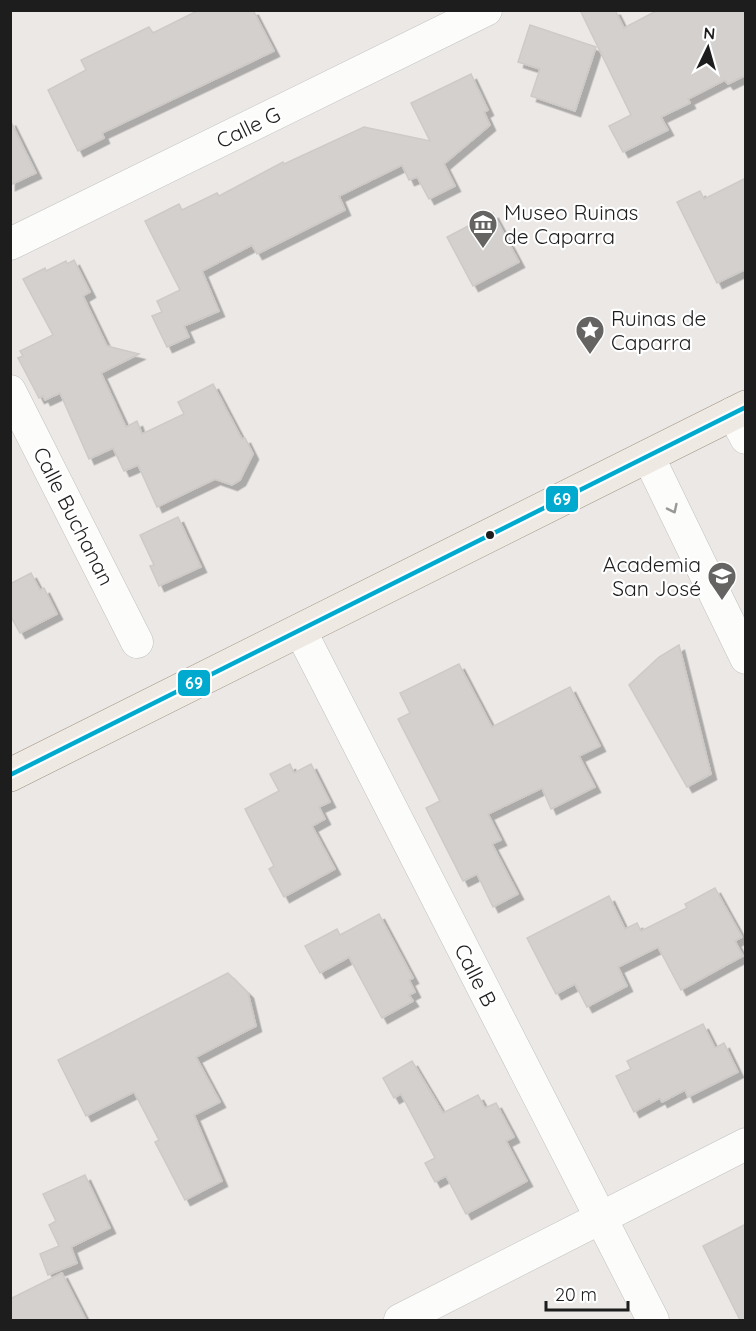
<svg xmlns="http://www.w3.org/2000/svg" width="756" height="1331" font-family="Quicksand,sans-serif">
<defs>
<filter id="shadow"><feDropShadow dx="5.5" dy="5.5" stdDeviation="0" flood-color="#0004"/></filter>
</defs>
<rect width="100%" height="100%" fill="#ebe8e6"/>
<g fill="#d3d0ce" stroke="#cecac7" stroke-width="1.5" filter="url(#shadow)">
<polygon points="199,10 253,10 274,51 102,133 104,138 78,151 48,90 86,70 81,60 149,27 153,33"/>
<polygon points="580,10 615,10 624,28 658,10 746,10 746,75 728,84 725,80 688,99 690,103 661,117 668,130 623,152 609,126 631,115"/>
<polygon points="530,25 596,47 575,111 531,96 540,69 518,62"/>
<polygon points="471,74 488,110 484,112 490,125 444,164 455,186 429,199 417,177 409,180 402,165 339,196 345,210 257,254 252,245 202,271 219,311 184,326 189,337 167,347 152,316 162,312 157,301 180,290 145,221 179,204 182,210 217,193 219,196 283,162 284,164 364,127 430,141 411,103"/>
<polygon points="10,120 36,173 10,185"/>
<polygon points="746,178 746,269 717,283 677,202 700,191 704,199"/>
<polygon points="493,213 519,262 473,286 447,237"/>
<polygon points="74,260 90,292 83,296 107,346 139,354 101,373 126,427 137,421 142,434 184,414 178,402 213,384 242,439 245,438 253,454 240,480 232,485 215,479 157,507 138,465 124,471 113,448 89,459 60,393 45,400 43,396 39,398 18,358 23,356 20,351 53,335 23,279 45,268 46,271 66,261 67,264"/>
<polygon points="178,517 201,567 159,586 150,566 154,565 140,535"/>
<polygon points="31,573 40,590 44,588 57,614 20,633 10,615 10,584"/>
<polygon points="679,645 711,774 687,787 629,685 659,657"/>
<polygon points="459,664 492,727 570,687 600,746 579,756 595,787 551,809 542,788 488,814 501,840 492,844 518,894 493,907 477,874 463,881 426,808 440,801 398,719 410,713 400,693"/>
<polygon points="290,764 294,773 311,764 330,802 319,807 325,819 312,826 335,869 284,897 269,869 274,866 245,809 279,791 270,774"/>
<polygon points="715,888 742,937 735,941 743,956 681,990 658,947 618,967 627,986 587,1007 575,984 556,994 527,938 609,896 625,929 637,923 641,931 687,908 685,904"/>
<polygon points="379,914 413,978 409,980 415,992 409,995 413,1001 382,1018 349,957 320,973 305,946 337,929 340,935"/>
<polygon points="228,973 248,993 256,1026 196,1057 220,1102 194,1115 222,1181 185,1200 155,1142 159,1140 134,1092 86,1116 58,1060"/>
<polygon points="703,1024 715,1048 724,1043 738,1072 688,1097 685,1090 662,1102 660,1098 634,1112 616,1076 631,1069 627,1061"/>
<polygon points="412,1061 443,1113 478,1095 485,1108 496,1103 514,1137 506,1141 527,1181 466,1214 446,1176 435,1182 425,1163 435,1158 401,1094 394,1098 383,1078"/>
<polygon points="85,1175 110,1228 71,1247 77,1263 48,1275 40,1254 59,1246 49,1225 56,1221 43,1194"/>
<polygon points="746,1224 746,1320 740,1320 703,1246"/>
<polygon points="62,1273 86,1320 10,1320 10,1299"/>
</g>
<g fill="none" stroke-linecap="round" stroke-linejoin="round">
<g stroke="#c2c1c0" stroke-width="33">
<g id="minor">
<polyline points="10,244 486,10"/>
<polyline points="10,391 137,642"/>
<polyline points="733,413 746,438"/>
<polyline points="648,456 746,658"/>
<polyline points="300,630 653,1320"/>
<polyline points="400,1320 746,1144"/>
</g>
</g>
<g stroke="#a09283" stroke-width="34">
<polyline id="major" points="10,775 746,407"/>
</g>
<use href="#minor" stroke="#fcfcfb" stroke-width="32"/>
<use href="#major" stroke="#efe9e4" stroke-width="33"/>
<g stroke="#fff" stroke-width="9">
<polyline id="bus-1" points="10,775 746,407"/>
</g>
<use href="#bus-1" stroke="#00a9ce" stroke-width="4.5"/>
</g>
<defs><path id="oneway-chevron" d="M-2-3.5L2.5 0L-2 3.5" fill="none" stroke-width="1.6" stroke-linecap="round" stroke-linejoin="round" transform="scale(1.5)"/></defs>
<use stroke="#989897" href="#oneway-chevron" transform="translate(673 509) rotate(64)"/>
<defs>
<g id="museum-pin" transform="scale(1.5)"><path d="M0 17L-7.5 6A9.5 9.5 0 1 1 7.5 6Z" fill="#656463" stroke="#fff"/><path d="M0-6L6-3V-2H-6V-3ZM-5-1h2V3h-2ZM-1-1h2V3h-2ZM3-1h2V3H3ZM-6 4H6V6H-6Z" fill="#fff"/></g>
<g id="sight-pin" transform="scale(1.5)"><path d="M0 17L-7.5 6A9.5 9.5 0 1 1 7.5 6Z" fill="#656463" stroke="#fff"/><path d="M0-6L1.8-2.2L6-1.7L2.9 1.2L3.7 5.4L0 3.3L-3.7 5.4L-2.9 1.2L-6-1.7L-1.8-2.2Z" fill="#fff"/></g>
<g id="school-pin" transform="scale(1.5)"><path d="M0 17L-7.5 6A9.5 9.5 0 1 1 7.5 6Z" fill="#656463" stroke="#fff"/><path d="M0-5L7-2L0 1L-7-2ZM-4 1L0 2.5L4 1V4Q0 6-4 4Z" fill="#fff"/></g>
</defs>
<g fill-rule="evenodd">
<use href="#museum-pin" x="483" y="224"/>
<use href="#sight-pin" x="590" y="330"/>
<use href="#school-pin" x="722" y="576"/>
</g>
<circle fill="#1d1d1d" stroke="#fff" stroke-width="2" cx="490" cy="535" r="5"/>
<g text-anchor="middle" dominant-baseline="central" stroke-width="4.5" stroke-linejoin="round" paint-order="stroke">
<g font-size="21" fill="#1d1d1d" stroke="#fff">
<text transform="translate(248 127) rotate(-26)">Calle G</text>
<text transform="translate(74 516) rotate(63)">Calle Buchanan</text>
<text transform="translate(476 975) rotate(63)">Calle B</text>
</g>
<g font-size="21" fill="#1d1d1d" stroke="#fff" text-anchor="start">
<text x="504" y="212">Museo Ruinas<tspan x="504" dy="24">de Caparra</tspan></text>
<text x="611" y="318">Ruinas de<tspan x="611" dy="24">Caparra</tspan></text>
<text x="701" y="564" text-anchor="end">Academia<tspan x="701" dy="24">San José</tspan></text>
</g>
</g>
<g stroke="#fff" stroke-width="2">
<rect x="545" y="485" width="34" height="28" rx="6" fill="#00a9ce"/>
<rect x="177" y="669" width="34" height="28" rx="6" fill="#00a9ce"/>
</g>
<g font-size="16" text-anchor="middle" font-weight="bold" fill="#fff">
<text x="562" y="505">69</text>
<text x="194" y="689">69</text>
</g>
<rect width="756" height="1331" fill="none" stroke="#1d1d1d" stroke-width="24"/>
<g transform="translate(708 48) rotate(5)" stroke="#ffffff" stroke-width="4.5" paint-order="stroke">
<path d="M0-4.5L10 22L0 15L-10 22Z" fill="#1d1d1d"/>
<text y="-9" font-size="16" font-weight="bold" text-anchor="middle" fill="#1d1d1d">N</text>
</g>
<path d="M546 1301v9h82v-9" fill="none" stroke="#1d1d1d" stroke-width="3"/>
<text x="555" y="1301" font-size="18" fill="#1d1d1d" stroke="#ffffff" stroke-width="4.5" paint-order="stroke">20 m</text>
</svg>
